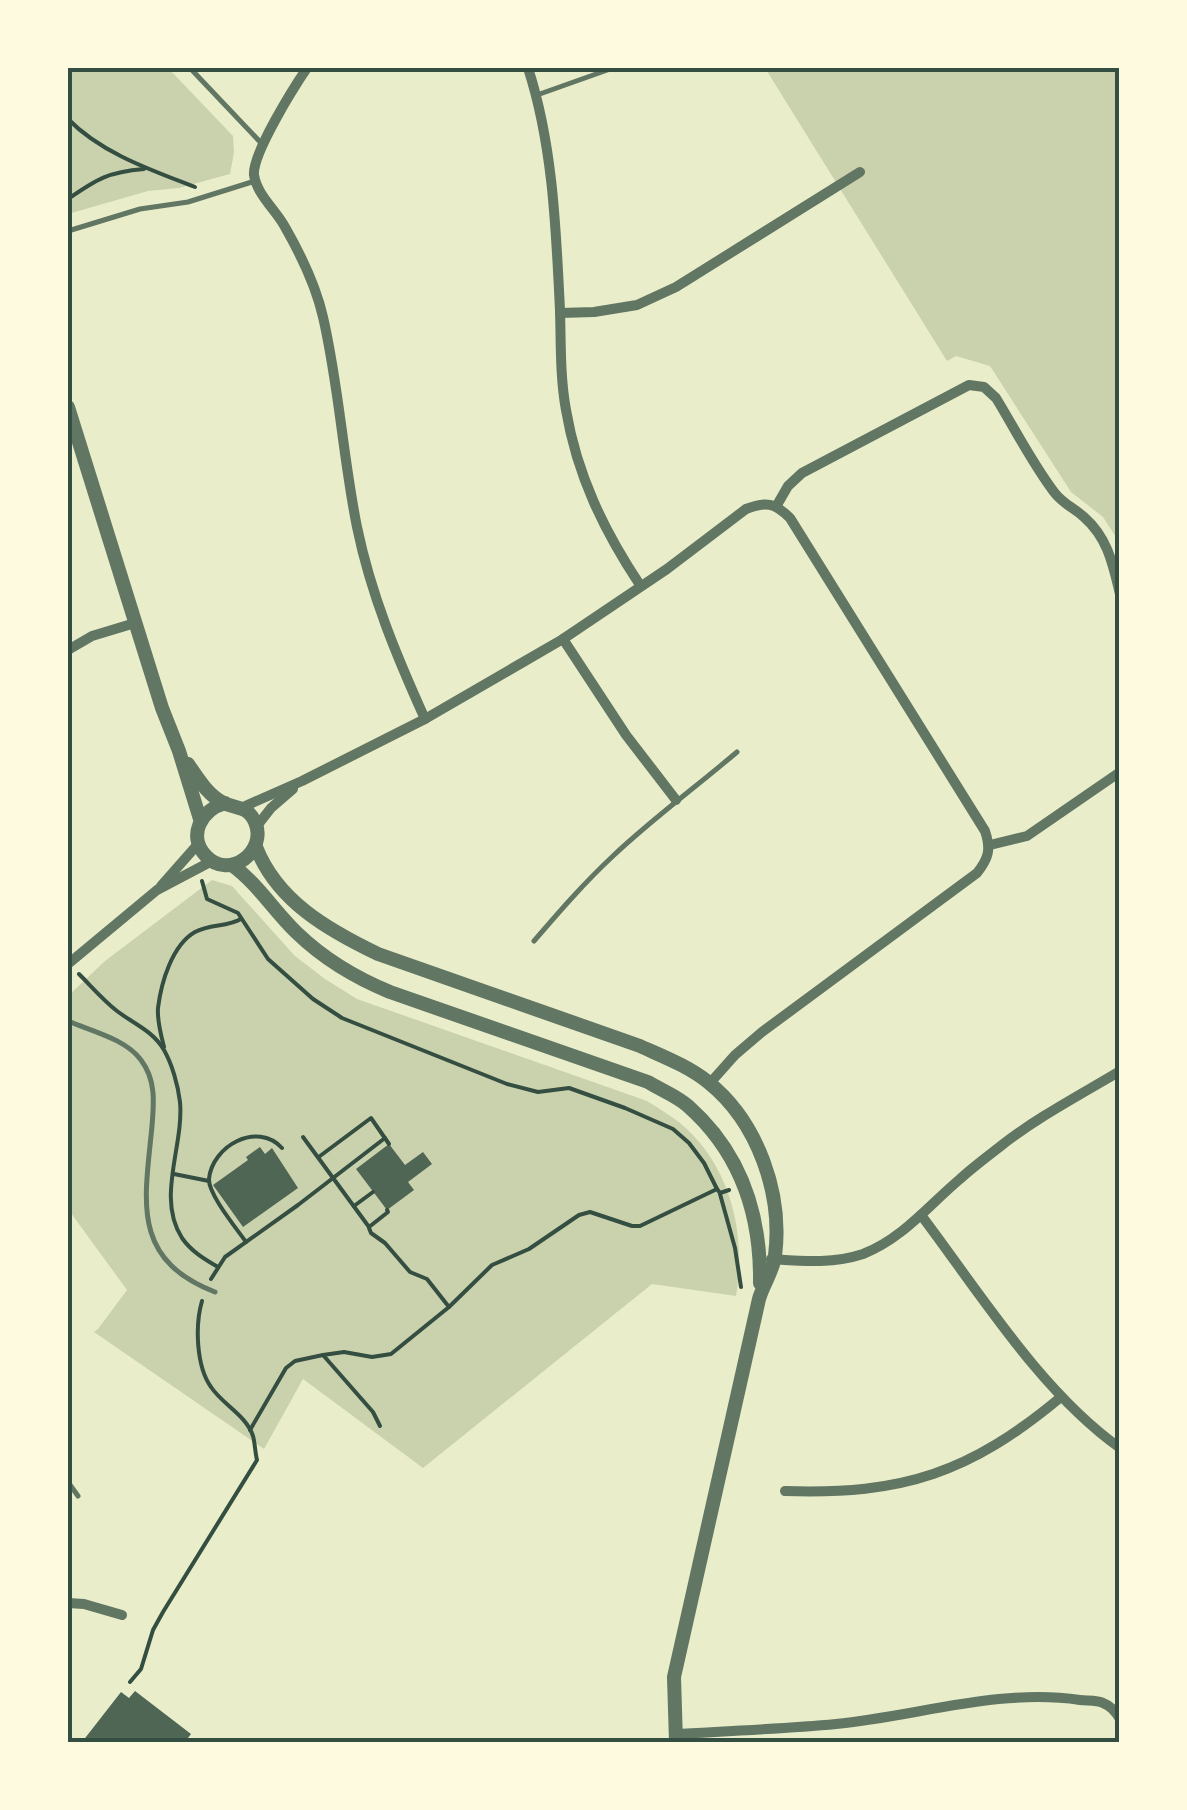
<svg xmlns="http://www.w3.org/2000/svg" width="1187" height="1810" font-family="Mulish,sans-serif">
<rect width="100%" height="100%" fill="#e9edc9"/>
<g fill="#cad2ad">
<polygon points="68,68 168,68 233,136 234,152 230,174 179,188 148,191 68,214"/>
<polygon points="765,68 1119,68 1119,542 1103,517 1071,492 990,366 956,356 947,361"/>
<path d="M212,880L232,886L295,956L325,979L357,999L647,1101C658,1108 670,1115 680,1123C730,1164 747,1234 736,1296L652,1284L423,1468L303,1379L264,1449L94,1332L98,1329L127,1290L68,1209V996L105,961Z"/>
</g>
<g fill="#4f6655">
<polygon points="389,1144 405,1165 423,1152 432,1164 408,1182 414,1190 387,1210 356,1169"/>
<polygon points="260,1147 265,1154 272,1148 298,1188 243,1227 213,1185 248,1160 246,1157"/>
<polygon points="135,1691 191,1734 185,1742 82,1742 121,1692 129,1698"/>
</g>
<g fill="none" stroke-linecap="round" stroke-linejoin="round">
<g stroke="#344e41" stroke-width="4">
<path d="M68,119C101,153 151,170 195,187"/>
<path d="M68,199C97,179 108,172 144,169"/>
<polyline points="202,881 207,899 238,913 268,959 313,999 342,1018 507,1084 538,1092 569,1088 625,1108 673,1129 689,1143 704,1163 717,1189"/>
<path d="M79,974C91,986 103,1000 117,1011C134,1024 153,1031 164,1050C172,1064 178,1085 180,1102C184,1146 156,1198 182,1238C191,1251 204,1259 218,1267"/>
<path d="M164,1047C161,1035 157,1021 158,1008C161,983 172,945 195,932C210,924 227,927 241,919"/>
<polyline points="303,1137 369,1227 388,1212 387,1210"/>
<polyline points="320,1156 371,1118 389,1144"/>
<polyline points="174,1174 209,1181"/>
<polyline points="720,1194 735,1248 741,1287"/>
<polyline points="354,1206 373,1192"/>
<polyline points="369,1228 371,1233 385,1243 410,1272 427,1279 449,1307"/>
<path d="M246,1242C237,1229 208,1194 209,1179C212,1146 257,1121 282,1148"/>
<polyline points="211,1279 225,1257 298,1205 385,1138"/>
<polyline points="323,1355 373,1412 380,1426"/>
<polyline points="250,1430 286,1368 295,1361 323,1355 344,1352 372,1357 391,1354 449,1307 492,1265 529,1249 579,1215 590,1212 632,1226 640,1226 717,1189 720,1193 729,1190"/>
<path d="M130,1682L141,1669L153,1630L163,1612L257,1460C255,1452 255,1443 253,1436C246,1415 223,1405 211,1387C196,1366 195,1325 202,1301"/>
</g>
<g stroke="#617663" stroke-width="5">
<polyline points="190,68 263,145"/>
<polyline points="537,95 613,68"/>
<polyline points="68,231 140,209 188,202 255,181"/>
<path d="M534,941C559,912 584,883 613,856C652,819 696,787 737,752"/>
<path d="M68,1021C91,1031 126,1039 141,1060C156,1080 154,1102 152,1126C145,1200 130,1259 215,1292"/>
<polyline points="68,1482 78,1496"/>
</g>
<g stroke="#617663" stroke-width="10">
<path d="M307,68C294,87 252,154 254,175C257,195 276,210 285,227C301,255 316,286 323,317C339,386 343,458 357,527C371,595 397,657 425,719"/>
<path d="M528,68C553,145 556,229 560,310C561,344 560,377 566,410C577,475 604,531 640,585"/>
<polyline points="560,313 594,312 637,305 676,287 860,172"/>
<path d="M777,505L788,486L802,473L969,385L984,387L996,398C1015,429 1032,463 1054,492C1063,504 1074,508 1084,517C1108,538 1113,565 1120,594"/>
<polyline points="563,639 626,735 676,800"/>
<polyline points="68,650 92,636 135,623"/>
<path d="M243,807L302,781L425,719L563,639L667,569L746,509C766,501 775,503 790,518L985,831C991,849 989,858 977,873L762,1032L735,1055L710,1083"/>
<polyline points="257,826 271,808 293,789"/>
<polyline points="990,845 1027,836 1120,772"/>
<polyline points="161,886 198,844"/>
<polyline points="68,964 157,890 212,861"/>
<path d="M921,1215C980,1293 1041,1392 1120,1448"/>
<path d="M771,1259C802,1261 833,1264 863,1254C902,1239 929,1205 960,1179C973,1167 988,1156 1002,1145C1038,1117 1080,1095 1120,1071"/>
<path d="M785,1491C903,1495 970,1473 1061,1397"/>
<polyline points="68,1603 84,1604 122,1615"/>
<path d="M675,1734C729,1731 783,1729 836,1724C918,1716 998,1688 1080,1700C1087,1701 1097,1700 1103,1703C1111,1706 1116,1712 1120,1719"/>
</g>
<g stroke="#617663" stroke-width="14">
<polyline points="68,407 162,708 179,751 200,819"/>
<path d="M188,764C197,777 208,796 224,803C237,809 248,806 255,822C268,851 229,881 206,856C187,836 201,810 225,803"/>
<path d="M256,847C277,901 328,930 378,954L640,1046C664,1057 688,1066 708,1082C758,1122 783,1194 775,1256C773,1271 763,1285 759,1299L674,1677L676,1742"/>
<path d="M232,865C258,884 274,911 297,933C325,960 356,978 390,992L648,1082C661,1090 677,1096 688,1106C740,1152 761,1214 760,1283"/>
</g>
</g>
<rect width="1187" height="1810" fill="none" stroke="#fefae0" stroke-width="140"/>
<rect x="70" y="70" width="1047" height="1670" fill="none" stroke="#344e41" stroke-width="4"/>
</svg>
